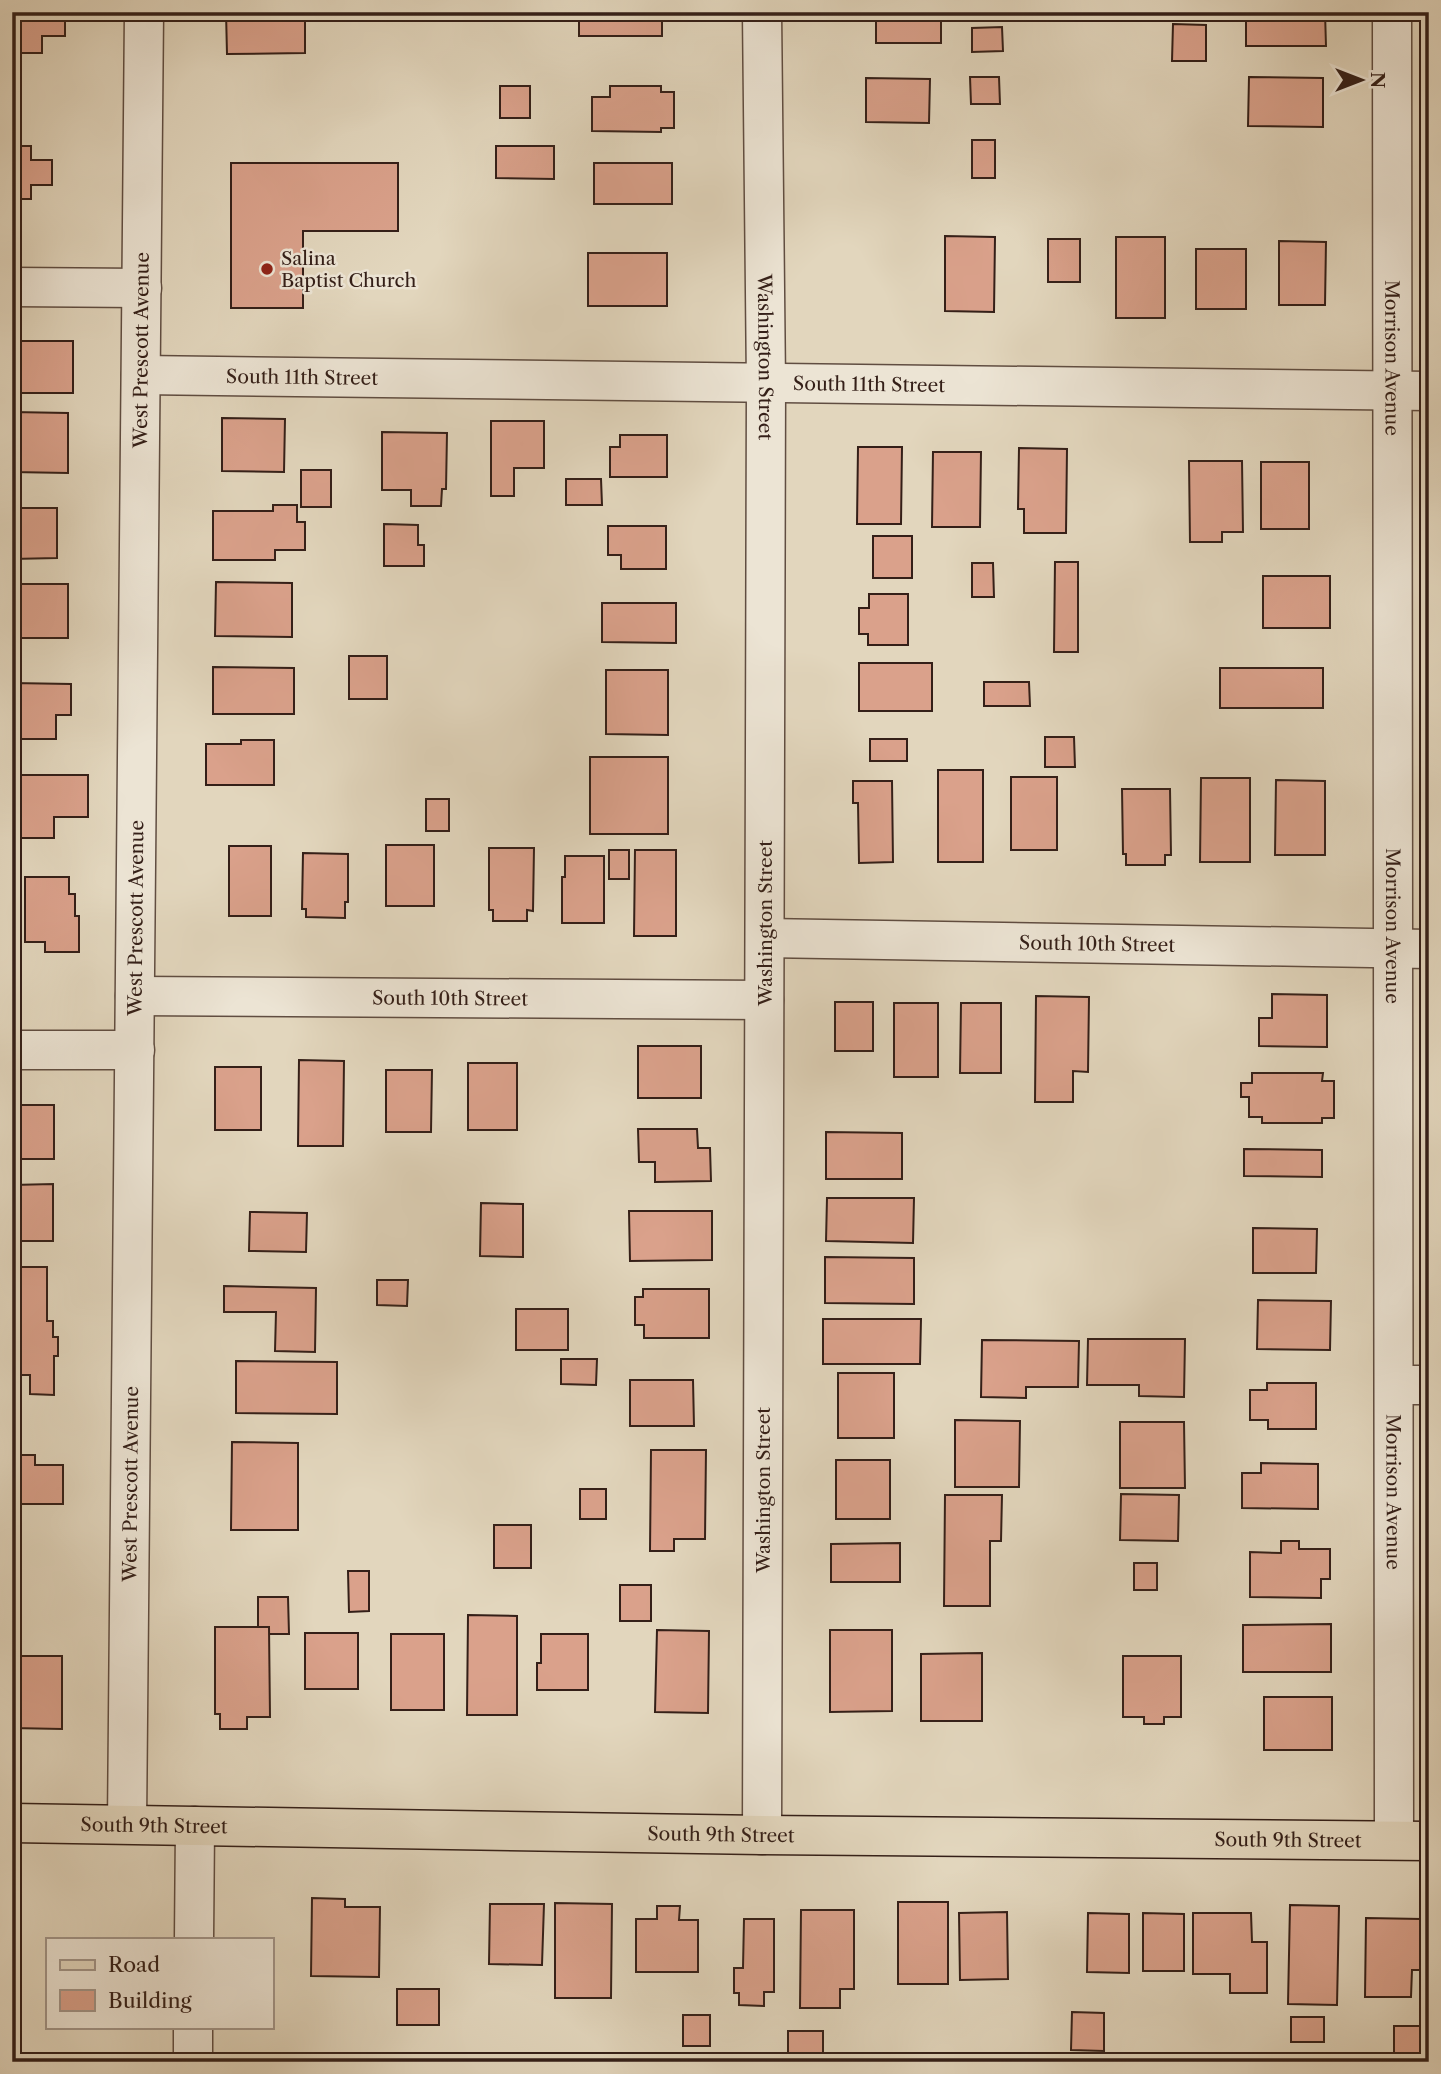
<svg xmlns="http://www.w3.org/2000/svg" width="1441" height="2074" font-family="'Libre Caslon Text',serif">
<rect width="100%" height="100%" fill="#e2d6bd"/>
<filter id="stains"><feTurbulence type="fractalNoise" baseFrequency=".00286" numOctaves="4"/><feColorMatrix values="0 0 0 0 .2 0 0 0 0 .09 0 0 0 0 .02 0 0 0 .5 -.17"/></filter>
<radialGradient id="worn" r=".72"><stop offset=".6" stop-color="#630" stop-opacity="0"/><stop offset="1" stop-color="#630" stop-opacity=".3"/></radialGradient>
<g fill="#daa18b" stroke="#341f18" stroke-width="2">
<polygon points="12,12 65,12 65,36 42,36 42,53 12,53"/>
<polygon points="226,12 305,12 305,53 227,54"/>
<polygon points="594,12 662,12 662,36 579,36 579,16 594,16"/>
<rect x="876" y="12" width="65" height="31"/>
<polygon points="1232,12 1325,12 1326,46 1246,46 1246,18 1232,18"/>
<polygon points="1173,24 1206,25 1206,61 1172,61"/>
<polygon points="1002,27 1003,51 972,52 972,28"/>
<polygon points="970,77 999,77 1000,104 971,104"/>
<polygon points="1249,77 1323,78 1323,127 1248,126"/>
<polygon points="866,78 930,79 929,123 866,122"/>
<rect x="500" y="86" width="30" height="32"/>
<polygon points="610,86 661,86 661,92 674,92 674,128 661,128 661,132 592,131 592,97 610,97"/>
<rect x="972" y="140" width="23" height="38"/>
<polygon points="12,146 31,146 31,160 52,160 52,185 31,185 31,199 12,199"/>
<polygon points="496,146 554,146 554,179 496,178"/>
<polygon points="231,163 398,163 398,231 303,231 303,308 231,308"/>
<rect x="594" y="163" width="78" height="41"/>
<polygon points="945,236 995,237 994,312 945,311"/>
<rect x="1116" y="237" width="49" height="81"/>
<rect x="1048" y="239" width="32" height="43"/>
<polygon points="1279,241 1326,242 1325,305 1279,305"/>
<rect x="1196" y="249" width="50" height="60"/>
<rect x="588" y="253" width="79" height="53"/>
<rect x="12" y="341" width="61" height="52"/>
<polygon points="12,412 68,413 68,473 12,472"/>
<polygon points="222,418 285,419 284,472 222,471"/>
<polygon points="491,421 544,421 544,468 514,468 514,496 491,496"/>
<polygon points="382,432 447,433 446,489 442,489 441,506 411,506 411,490 382,490"/>
<polygon points="620,435 667,435 667,477 610,477 610,447 620,447"/>
<polygon points="858,447 902,447 901,524 857,524"/>
<polygon points="1019,448 1067,449 1066,533 1024,533 1024,509 1018,509"/>
<polygon points="933,452 981,452 980,527 932,527"/>
<polygon points="1189,461 1242,461 1243,532 1222,532 1222,542 1190,542"/>
<rect x="1261" y="462" width="48" height="67"/>
<rect x="301" y="470" width="30" height="37"/>
<polygon points="566,479 601,479 602,505 566,505"/>
<polygon points="273,505 297,505 297,522 305,522 305,550 275,550 275,560 213,560 213,511 273,511"/>
<polygon points="12,508 57,508 57,558 12,559"/>
<polygon points="384,524 418,525 418,545 424,545 424,566 384,566"/>
<polygon points="608,526 666,526 666,569 621,569 621,555 608,555"/>
<rect x="873" y="536" width="39" height="42"/>
<polygon points="1055,562 1078,562 1078,652 1054,652"/>
<polygon points="972,563 993,563 994,597 972,597"/>
<rect x="1263" y="576" width="67" height="52"/>
<polygon points="216,582 292,583 292,637 215,636"/>
<rect x="12" y="584" width="56" height="54"/>
<polygon points="869,594 908,594 908,645 868,645 868,634 859,634 859,608 869,608"/>
<polygon points="602,603 676,603 676,643 602,642"/>
<rect x="349" y="656" width="38" height="43"/>
<rect x="859" y="663" width="73" height="48"/>
<polygon points="213,667 294,668 294,714 213,714"/>
<rect x="1220" y="668" width="103" height="40"/>
<polygon points="606,670 668,670 668,735 606,734"/>
<polygon points="984,682 1029,682 1030,706 984,706"/>
<polygon points="12,683 71,684 71,715 56,715 56,739 12,739"/>
<polygon points="1045,737 1074,737 1075,767 1045,767"/>
<rect x="870" y="739" width="37" height="22"/>
<polygon points="241,740 274,740 274,785 206,785 206,744 241,744"/>
<rect x="590" y="757" width="78" height="77"/>
<rect x="938" y="770" width="45" height="92"/>
<polygon points="21,775 88,775 88,817 54,817 54,838 21,838"/>
<rect x="1011" y="777" width="46" height="73"/>
<polygon points="1201,778 1250,778 1250,862 1200,862"/>
<polygon points="1276,780 1325,781 1325,855 1275,855"/>
<polygon points="853,781 892,781 893,862 859,863 858,803 853,803"/>
<polygon points="1122,789 1170,789 1171,855 1165,855 1165,865 1126,865 1126,854 1123,854"/>
<rect x="426" y="799" width="23" height="32"/>
<rect x="386" y="845" width="48" height="61"/>
<rect x="229" y="846" width="42" height="70"/>
<polygon points="489,848 534,848 533,911 527,910 527,921 493,921 493,910 489,910"/>
<rect x="609" y="850" width="20" height="29"/>
<polygon points="635,850 676,850 676,936 634,936"/>
<polygon points="303,853 348,854 348,902 345,902 345,918 306,917 306,909 302,909"/>
<polygon points="565,856 604,856 604,923 562,923 562,877 565,877"/>
<polygon points="25,877 69,877 69,894 75,894 75,916 79,916 79,952 45,952 45,942 25,942"/>
<polygon points="1272,994 1327,995 1327,1047 1259,1046 1259,1018 1272,1018"/>
<polygon points="1036,996 1089,997 1088,1072 1073,1071 1073,1102 1035,1102"/>
<rect x="835" y="1002" width="38" height="49"/>
<rect x="894" y="1003" width="44" height="74"/>
<polygon points="961,1003 1001,1003 1001,1073 960,1073"/>
<rect x="638" y="1046" width="63" height="52"/>
<polygon points="299,1060 344,1061 343,1146 298,1146"/>
<rect x="468" y="1063" width="49" height="67"/>
<rect x="215" y="1067" width="46" height="63"/>
<polygon points="386,1070 432,1070 431,1132 386,1132"/>
<polygon points="1252,1073 1323,1073 1322,1081 1334,1081 1334,1118 1322,1118 1322,1123 1262,1123 1262,1117 1249,1117 1249,1097 1241,1097 1241,1083 1252,1083"/>
<rect x="14" y="1105" width="40" height="54"/>
<polygon points="638,1129 697,1129 698,1148 710,1148 711,1181 655,1182 655,1162 639,1162"/>
<polygon points="826,1132 902,1133 902,1179 826,1179"/>
<polygon points="1244,1149 1322,1150 1322,1177 1244,1176"/>
<polygon points="53,1184 53,1241 12,1241 12,1185"/>
<polygon points="827,1198 914,1198 913,1243 826,1241"/>
<polygon points="481,1203 523,1204 523,1257 480,1256"/>
<polygon points="629,1211 712,1211 712,1260 630,1261"/>
<polygon points="250,1212 307,1213 306,1252 249,1251"/>
<polygon points="1253,1228 1317,1229 1316,1273 1253,1273"/>
<polygon points="825,1257 914,1258 914,1304 825,1303"/>
<polygon points="12,1267 47,1267 47,1321 53,1321 53,1337 58,1337 58,1356 54,1356 54,1395 30,1394 30,1375 12,1375"/>
<polygon points="377,1280 408,1280 407,1306 377,1305"/>
<polygon points="224,1286 316,1288 315,1352 275,1351 276,1312 224,1312"/>
<polygon points="643,1289 709,1289 709,1338 644,1338 644,1325 635,1325 635,1297 643,1297"/>
<polygon points="1258,1300 1331,1301 1330,1350 1257,1349"/>
<rect x="516" y="1309" width="52" height="41"/>
<polygon points="823,1319 921,1319 920,1364 823,1364"/>
<polygon points="1088,1339 1185,1339 1184,1397 1139,1396 1139,1385 1087,1385"/>
<polygon points="982,1340 1079,1341 1078,1387 1026,1387 1026,1398 981,1397"/>
<polygon points="561,1359 597,1359 596,1385 561,1384"/>
<polygon points="236,1361 337,1362 337,1414 236,1413"/>
<rect x="838" y="1373" width="56" height="65"/>
<polygon points="630,1380 693,1380 694,1426 630,1426"/>
<polygon points="1267,1383 1316,1383 1316,1429 1268,1429 1268,1420 1250,1420 1250,1390 1267,1390"/>
<polygon points="955,1420 1020,1421 1019,1487 955,1487"/>
<polygon points="1120,1422 1184,1422 1185,1488 1120,1488"/>
<polygon points="232,1442 298,1443 298,1530 231,1530"/>
<polygon points="651,1450 706,1450 705,1539 674,1539 674,1551 650,1551"/>
<polygon points="12,1455 35,1455 35,1465 63,1465 63,1504 12,1504"/>
<rect x="836" y="1460" width="54" height="59"/>
<polygon points="1261,1463 1318,1464 1318,1509 1242,1508 1242,1473 1261,1473"/>
<rect x="580" y="1489" width="26" height="30"/>
<polygon points="1121,1494 1179,1495 1178,1541 1120,1540"/>
<polygon points="945,1495 1002,1495 1001,1541 990,1541 990,1606 944,1606"/>
<rect x="494" y="1525" width="37" height="43"/>
<polygon points="1281,1541 1299,1541 1299,1549 1330,1549 1330,1579 1321,1579 1321,1598 1250,1597 1250,1552 1281,1553"/>
<polygon points="900,1543 900,1582 831,1582 831,1544"/>
<rect x="1134" y="1563" width="23" height="27"/>
<polygon points="348,1571 369,1571 369,1611 349,1612"/>
<rect x="620" y="1585" width="31" height="36"/>
<polygon points="258,1597 288,1597 289,1634 269,1634 269,1627 258,1627"/>
<polygon points="468,1615 517,1616 517,1715 467,1715"/>
<polygon points="1331,1624 1331,1672 1243,1672 1243,1625"/>
<polygon points="215,1627 269,1627 270,1717 247,1717 247,1729 220,1729 220,1714 215,1714"/>
<polygon points="657,1630 709,1631 708,1713 655,1712"/>
<polygon points="830,1630 892,1630 892,1711 830,1712"/>
<rect x="305" y="1633" width="53" height="56"/>
<rect x="391" y="1634" width="53" height="76"/>
<polygon points="541,1634 588,1634 588,1690 537,1690 537,1663 541,1663"/>
<polygon points="982,1653 982,1721 921,1721 921,1654"/>
<polygon points="12,1656 62,1656 62,1729 12,1728"/>
<polygon points="1123,1656 1181,1656 1181,1717 1164,1717 1164,1724 1144,1724 1144,1717 1123,1717"/>
<rect x="1264" y="1697" width="68" height="53"/>
<polygon points="312,1898 345,1899 345,1907 380,1907 379,1977 311,1976"/>
<rect x="898" y="1902" width="50" height="82"/>
<polygon points="555,1903 612,1904 611,1998 555,1998"/>
<polygon points="490,1904 544,1904 542,1965 489,1964"/>
<polygon points="1290,1905 1339,1906 1337,2005 1288,2004"/>
<polygon points="657,1906 680,1906 679,1920 698,1920 698,1972 636,1972 636,1919 657,1919"/>
<polygon points="801,1910 854,1910 854,1989 840,1989 840,2008 800,2008"/>
<polygon points="1007,1912 1008,1979 960,1980 959,1913"/>
<polygon points="1088,1913 1129,1914 1129,1973 1087,1972"/>
<polygon points="1143,1913 1184,1914 1184,1971 1143,1971"/>
<polygon points="1193,1913 1251,1913 1252,1942 1267,1942 1267,1993 1230,1993 1230,1974 1193,1974"/>
<polygon points="1366,1918 1421,1919 1421,1970 1412,1970 1411,1997 1365,1997"/>
<polygon points="744,1919 774,1919 774,1992 764,1992 764,2006 739,2005 739,1993 734,1993 734,1968 743,1968"/>
<rect x="397" y="1989" width="42" height="36"/>
<polygon points="1072,2012 1104,2013 1104,2051 1071,2050"/>
<rect x="683" y="2015" width="27" height="31"/>
<rect x="1291" y="2017" width="33" height="25"/>
<rect x="1394" y="2026" width="34" height="36"/>
<rect x="788" y="2031" width="35" height="31"/>
<rect x="1306" y="2055" width="33" height="7"/>
</g>
<g fill="none" stroke-linecap="round" stroke-linejoin="round">
<g stroke="#604d41" stroke-width="41">
<g id="minor">
<path id="s1" d="M762,12L766,384L762,1835"/>
<path id="s2" d="M1392,12L1394,1840"/>
<polyline points="12,287 142,288"/>
<path id="s3" d="M141,375L1429,391"/>
<path id="s4" d="M765,938L1429,949"/>
<path id="s5" d="M135,996L764,1000"/>
<polyline points="12,1050 135,1050"/>
<polyline points="1394,1385 1429,1385"/>
<path id="s6" d="M127,1824L144,12"/>
<polyline points="194,1939 195,1826"/>
<polyline points="193,2062 193,2027"/>
</g>
</g>
<g stroke="#341f18" stroke-width="41">
<g id="major">
<path id="s7" d="M12,1823L762,1835L1429,1841"/>
</g>
</g>
<use href="#minor" stroke="#ece4d4" stroke-width="38"/>
<use href="#major" stroke="#e2d6bd" stroke-width="38"/>
</g>
<circle fill="#8f2418" stroke="#ece4d4" stroke-width="2.5" cx="267" cy="269" r="7"/>
<g text-anchor="middle" dominant-baseline="central" stroke-width="5" stroke-linejoin="round" paint-order="stroke">
<g font-size="19" fill="#341f18" stroke="#ece4d4" text-anchor="start">
<text x="281" y="258">Salina<tspan x="281" dy="22">Baptist Church</tspan></text>
</g>
<g font-size="19" fill="#341f18" stroke="#ece4d4">
<text stroke="none"><textPath href="#s6" startOffset="1474">West Prescott Avenue</textPath></text>
<text stroke="none"><textPath href="#s1" startOffset="345">Washington Street</textPath></text>
<text stroke="none"><textPath href="#s2" startOffset="346">Morrison Avenue</textPath></text>
<text stroke="none"><textPath href="#s3" startOffset="161">South 11th Street</textPath></text>
<text stroke="none"><textPath href="#s3" startOffset="728">South 11th Street</textPath></text>
<text stroke="none"><textPath href="#s6" startOffset="906">West Prescott Avenue</textPath></text>
<text transform="translate(765 923) rotate(-90)">Washington Street</text>
<text stroke="none"><textPath href="#s2" startOffset="914">Morrison Avenue</textPath></text>
<text stroke="none"><textPath href="#s4" startOffset="332">South 10th Street</textPath></text>
<text stroke="none"><textPath href="#s5" startOffset="315">South 10th Street</textPath></text>
<text stroke="none"><textPath href="#s6" startOffset="340">West Prescott Avenue</textPath></text>
<text transform="translate(763 1490) rotate(-90)">Washington Street</text>
<text stroke="none"><textPath href="#s2" startOffset="1480">Morrison Avenue</textPath></text>
<text stroke="none"><textPath href="#s7" startOffset="142">South 9th Street</textPath></text>
<text stroke="none"><textPath href="#s7" startOffset="709">South 9th Street</textPath></text>
<text stroke="none"><textPath href="#s7" startOffset="1276">South 9th Street</textPath></text>
</g>
</g>
<rect width="1441" height="2074" fill="none" stroke="#e2d6bd" stroke-width="42"/>
<rect x="14" y="14" width="1413" height="2046" fill="none" stroke="#341f18" stroke-width="3.5"/>
<rect x="21" y="21" width="1399" height="2032" fill="none" stroke="#341f18" stroke-width="2"/>
<rect x="46" y="1938" width="228" height="91" fill="#ece4d4" stroke="#a29589" stroke-width="2"/>
<rect x="60" y="1960" width="35" height="10" fill="#e2d6bd" stroke="#a29589" stroke-width="2"/>
<text x="108" y="1972" font-size="21" fill="#341f18">Road</text>
<rect x="60" y="1990" width="35" height="21" fill="#daa18b" stroke="#a29589" stroke-width="2"/>
<text x="108" y="2008" font-size="21" fill="#341f18">Building</text>
<g transform="translate(1361 80) rotate(90)" stroke="#ece4d4" stroke-width="5" paint-order="stroke">
<path d="M0-5L12 26L0 18L-12 26Z" fill="#341f18"/>
<text y="-10" font-size="19" font-weight="bold" text-anchor="middle" fill="#341f18">N</text>
</g>
<rect width="100%" height="100%" filter="url(#stains)"/>
<rect width="100%" height="100%" fill="url(#worn)"/>
</svg>
